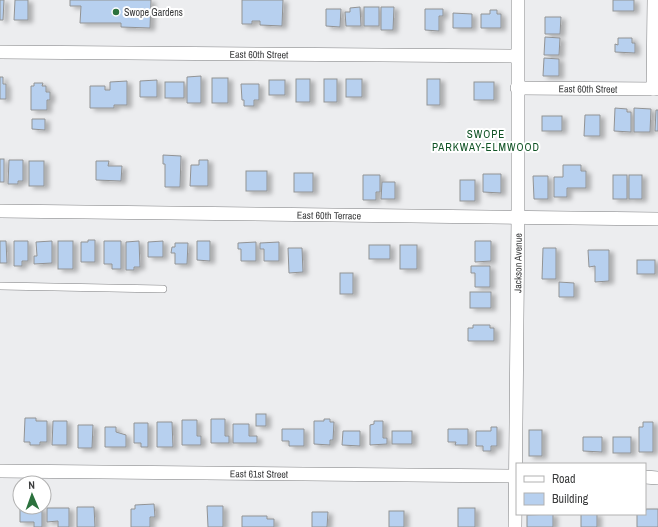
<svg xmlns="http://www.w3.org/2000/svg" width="658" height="527" font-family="'Archivo Narrow',sans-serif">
<defs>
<filter id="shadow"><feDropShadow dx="4.5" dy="2.5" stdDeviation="2" flood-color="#0004"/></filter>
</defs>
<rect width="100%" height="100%" fill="#ecedef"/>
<g fill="#b7d0ef" stroke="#929394" filter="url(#shadow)">
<polygon points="0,0 4,0 3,20 0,20"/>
<polygon points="15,0 28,0 28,20 14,20"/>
<polygon points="70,0 151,0 150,28 121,27 121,23 80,23 81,6 70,6"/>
<polygon points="242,0 283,0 282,26 260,25 260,21 252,21 252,24 242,24"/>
<rect x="613" y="0" width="21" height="11"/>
<polygon points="360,7 361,26 346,26 345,12 350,12 350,8"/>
<rect x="364" y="7" width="15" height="19"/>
<polygon points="381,7 394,7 393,30 381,30"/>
<polygon points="326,9 341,9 340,27 326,26"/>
<polygon points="425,9 443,9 443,16 439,16 439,31 425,30"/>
<polygon points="490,10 497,10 497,14 501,14 501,28 481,28 481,14 490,14"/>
<polygon points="453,13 472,14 472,28 453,28"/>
<polygon points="545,17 561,17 560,34 545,34"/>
<polygon points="545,37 560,38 559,55 544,55"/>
<polygon points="618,38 632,38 632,43 635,43 635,53 615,52 615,44 618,45"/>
<polygon points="544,58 559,59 559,76 543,76"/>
<polygon points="201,76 201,103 187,103 187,77"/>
<polygon points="0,77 3,77 3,84 6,84 6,99 0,99"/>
<rect x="212" y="78" width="16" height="25"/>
<rect x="296" y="79" width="14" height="23"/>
<rect x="324" y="79" width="13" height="23"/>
<rect x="346" y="79" width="16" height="18"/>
<rect x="427" y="79" width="13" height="26"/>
<polygon points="157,80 157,97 140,97 140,81"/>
<rect x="269" y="80" width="16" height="15"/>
<polygon points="127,81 127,105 114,105 114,108 90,108 90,86 105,86 105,90 110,90 110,82"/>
<rect x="165" y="82" width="19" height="16"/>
<rect x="474" y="82" width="20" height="18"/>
<polygon points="34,83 43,83 42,86 46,86 46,92 50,92 50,100 47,100 47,110 31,110 31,86 34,86"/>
<polygon points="241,84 259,84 259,100 254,100 254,106 244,106 244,100 242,100"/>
<polygon points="615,108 627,109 627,112 631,112 631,132 614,131"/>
<polygon points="634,108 651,109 650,132 634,132"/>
<polygon points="656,110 658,110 658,131 655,131"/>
<polygon points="585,115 600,115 600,136 584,136"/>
<rect x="542" y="116" width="20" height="15"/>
<polygon points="32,119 45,119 45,130 32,129"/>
<polygon points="163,155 181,156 180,187 165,187 165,164 163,164"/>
<rect x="0" y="159" width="4" height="23"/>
<polygon points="9,160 23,160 23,181 18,181 18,184 8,184"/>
<polygon points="199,160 208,160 208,186 190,186 191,165 199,165"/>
<rect x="29" y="161" width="15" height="25"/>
<polygon points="96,161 109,161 108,166 122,166 121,181 96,180"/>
<polygon points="563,165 581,165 581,171 586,171 586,188 567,188 567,197 554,197 554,177 563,177"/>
<rect x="246" y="171" width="21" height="20"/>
<rect x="294" y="173" width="19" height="19"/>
<polygon points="483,174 501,174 501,193 483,192"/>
<polygon points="363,175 380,175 380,192 376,192 376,200 363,200"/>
<rect x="613" y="175" width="14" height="24"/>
<rect x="629" y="175" width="13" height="24"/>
<polygon points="533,176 548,176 548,199 534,199"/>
<rect x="460" y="180" width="15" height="21"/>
<polygon points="382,182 395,182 395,199 381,199"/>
<polygon points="88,240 95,240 95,262 81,262 81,242 88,242"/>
<polygon points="0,241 6,241 7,263 0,263"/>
<polygon points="14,241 28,241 28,261 22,261 22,266 14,266"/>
<polygon points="52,241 52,263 34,264 34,256 37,256 36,242"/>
<rect x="58" y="241" width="15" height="28"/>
<polygon points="104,241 121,241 121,269 112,269 112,264 104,264"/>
<polygon points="139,241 140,267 134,267 134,270 126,270 126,242"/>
<polygon points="163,241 163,257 148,257 148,242"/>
<polygon points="197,241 210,241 210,261 197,260"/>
<polygon points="475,241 491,241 491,261 475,262"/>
<polygon points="256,242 256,261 241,261 241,249 238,249 238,243"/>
<polygon points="279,242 279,261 264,261 264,249 260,249 260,243"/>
<polygon points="175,243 188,243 187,264 175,264 175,253 171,253 172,247 175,247"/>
<rect x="369" y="245" width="21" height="14"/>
<rect x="400" y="245" width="17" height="24"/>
<polygon points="288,248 302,248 303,272 289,273"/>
<polygon points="543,248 556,248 556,279 542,279"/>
<polygon points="588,250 609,250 609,281 595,282 595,266 589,267"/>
<rect x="637" y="260" width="18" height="14"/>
<polygon points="471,266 490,266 490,287 475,287 475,273 471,273"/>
<rect x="340" y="273" width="13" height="21"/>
<polygon points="559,282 574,283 574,297 559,297"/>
<rect x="470" y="292" width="21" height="16"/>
<polygon points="473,325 490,325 490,328 494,328 494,341 468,341 468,328 473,328"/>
<rect x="256" y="414" width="10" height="12"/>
<polygon points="25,418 36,418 36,421 47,421 47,442 40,442 40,445 30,445 30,442 24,442"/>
<polygon points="211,419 225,419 225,436 229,436 229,443 211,443"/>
<polygon points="324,419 330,419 330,422 334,422 333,440 330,440 330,445 314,444 314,421 324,421"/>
<polygon points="182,420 197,420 197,436 201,436 201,445 182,445"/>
<polygon points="53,421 67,421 67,445 52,445"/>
<polygon points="374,421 383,421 383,438 387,438 387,444 370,445 370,425 374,424"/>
<polygon points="157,422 172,422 173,447 157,447"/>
<polygon points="643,422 653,422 653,452 639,452 639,427 643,427"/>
<polygon points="134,423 148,423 148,447 141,447 141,443 134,443"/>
<polygon points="233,424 249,424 249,436 257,436 257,443 233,443"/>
<polygon points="78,425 93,425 92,448 78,448"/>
<polygon points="105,427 116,427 116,432 126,435 126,447 105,447"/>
<polygon points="491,427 497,427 497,446 491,446 491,451 483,451 483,446 476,446 476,431 491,431"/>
<polygon points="282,429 304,429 304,446 289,446 289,441 282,441"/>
<polygon points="448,429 468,429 468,445 455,445 456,442 448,442"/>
<rect x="529" y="430" width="13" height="26"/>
<polygon points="343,431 360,431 360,446 342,445"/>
<rect x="392" y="431" width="20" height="13"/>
<polygon points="583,437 602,437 602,452 583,451"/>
<rect x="613" y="437" width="18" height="16"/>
<polygon points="154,504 155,517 150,517 150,527 131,527 131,509 135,509 135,505"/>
<polygon points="207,506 223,506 223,527 208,527"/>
<polygon points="77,507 94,507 95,527 77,527"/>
<polygon points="20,508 42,508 42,527 34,527 34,522 20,522"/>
<polygon points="47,508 69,508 69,527 58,527 58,521 47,522"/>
<rect x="458" y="508" width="17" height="19"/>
<polygon points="646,509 658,509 658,527 637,527 637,514 645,514"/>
<rect x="389" y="511" width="15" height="16"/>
<polygon points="312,512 328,512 327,527 312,527"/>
<polygon points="553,514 553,527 527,527 527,515"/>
<rect x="581" y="514" width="16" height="13"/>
<polygon points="242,516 267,516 267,519 274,519 274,527 242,527"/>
</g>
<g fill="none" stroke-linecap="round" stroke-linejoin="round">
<g stroke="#7d7e80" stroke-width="8">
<polyline id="service" points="0,286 163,289"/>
</g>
<g stroke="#7d7e80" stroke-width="14">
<g id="minor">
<path id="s1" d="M0,52L517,56"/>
<path id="s2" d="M517,88L658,89"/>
<polyline points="653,89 654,0"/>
<path id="s3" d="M0,211L658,219"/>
<path id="s4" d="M0,471L517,476"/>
<polyline points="645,477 658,478"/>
<path id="s5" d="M515,527L518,217V0"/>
</g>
</g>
<use href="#service" stroke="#fff" stroke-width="7"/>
<use href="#minor" stroke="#fff" stroke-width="13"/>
</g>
<circle fill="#2b713d" stroke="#fff" stroke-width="1.5" cx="116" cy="12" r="4"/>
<g text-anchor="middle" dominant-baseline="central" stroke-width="4" stroke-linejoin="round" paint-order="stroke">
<g font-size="10" fill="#3b3c3d" stroke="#fff" text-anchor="start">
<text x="124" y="12">Swope Gardens</text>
</g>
<g font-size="10" fill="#3b3c3d" stroke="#fff">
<text stroke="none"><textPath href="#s1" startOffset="259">East 60th Street</textPath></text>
<text stroke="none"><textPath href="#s2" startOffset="71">East 60th Street</textPath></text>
<text stroke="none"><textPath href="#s3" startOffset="329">East 60th Terrace</textPath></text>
<text stroke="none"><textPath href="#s5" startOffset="264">Jackson Avenue</textPath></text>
<text stroke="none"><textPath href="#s4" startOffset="259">East 61st Street</textPath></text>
</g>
<g font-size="11" letter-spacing="1" fill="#115426" stroke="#fff">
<text x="486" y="134">SWOPE<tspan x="486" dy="13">PARKWAY-ELMWOOD</tspan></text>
</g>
</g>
<rect x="516" y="463" width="130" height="52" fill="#ffffff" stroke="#b1b1b1"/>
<rect x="524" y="476" width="20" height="6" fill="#ffffff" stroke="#b1b1b1"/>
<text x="552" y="483" font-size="12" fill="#3b3c3d">Road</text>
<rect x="524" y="493" width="20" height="12" fill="#b7d0ef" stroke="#b1b1b1"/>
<text x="552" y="503" font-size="12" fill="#3b3c3d">Building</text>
<g transform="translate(32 495) rotate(358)"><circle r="19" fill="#ffffff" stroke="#b1b1b1"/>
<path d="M0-3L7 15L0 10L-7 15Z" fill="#2b713d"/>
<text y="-6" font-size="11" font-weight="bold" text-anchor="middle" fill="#3b3c3d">N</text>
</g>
</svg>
